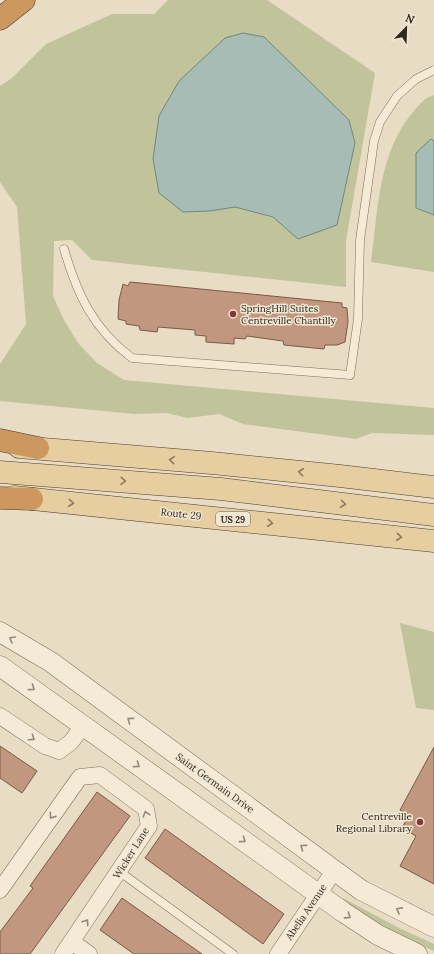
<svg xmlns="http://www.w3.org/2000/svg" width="434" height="954" font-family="Lora,serif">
<rect width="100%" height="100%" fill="#e8dcc4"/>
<g fill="#c1c49a" fill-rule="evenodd">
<path d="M168,0H267L375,73L346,241V287L92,260L72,240L54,241L53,296L64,320L78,343L97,363L124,380L434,408V435L372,433L356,439L243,424L219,414L188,418L166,413L134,414L0,401V364L26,324L17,207L0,182V86L12,78L46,44L112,14H154ZM235,207L337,225L298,239L273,217Z"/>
<path d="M434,95V141L431,140L416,208L434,215V272L371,262C378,211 378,153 413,112C420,104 424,98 434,95Z"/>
<polygon points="400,623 434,632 434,710 416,708"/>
<path d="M343,898L399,928L434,944V951C401,936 371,921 342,901Z"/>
</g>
<g fill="#a6bcb4" stroke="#6e8881">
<polygon points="243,33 264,37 349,120 355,143 337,225 298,239 273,217 235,207 210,211 183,212 159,193 153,159 159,116 179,81 225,38"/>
<polygon points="431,139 434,141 434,215 416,208 416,153"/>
</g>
<g fill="#c1987f" stroke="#7c5946">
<polygon points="130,282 342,303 342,307 347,308 348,322 345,342 337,345 325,345 324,349 284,345 283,341 247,336 245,339 234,338 234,344 206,342 206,336 195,335 195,330 158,327 157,332 140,330 139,326 126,324 126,321 118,319 119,300 123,284 128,286"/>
<polygon points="0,746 37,771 22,793 0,778"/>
<polygon points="434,747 434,884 400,866 416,836 402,828 409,815 400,810"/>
<polygon points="97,792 130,816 30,954 0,954 0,932 33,888 30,886"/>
<polygon points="165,829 284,914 263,944 145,858"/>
<polygon points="122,898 202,954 134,954 100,930"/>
</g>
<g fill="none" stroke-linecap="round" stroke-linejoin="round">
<g stroke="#806e5d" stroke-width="9">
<g id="service">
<path d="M64,249C77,294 93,329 132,358L350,375L358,319L360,240L374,141L380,122L397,96L416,79L434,70"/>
<polyline points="120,872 233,954"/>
</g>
</g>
<g stroke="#806e5d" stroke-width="17">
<g id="minor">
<polyline points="0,716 45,746 59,751 71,742 83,726"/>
<polyline points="0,890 80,777 100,775 146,809 149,826 63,954"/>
<polyline points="72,942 89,954"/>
<polyline points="278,954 334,871"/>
</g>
</g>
<g stroke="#806e5d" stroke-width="21">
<g id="tertiary">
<polyline points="0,632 51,662 361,890 434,927"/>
<polyline points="0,666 343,912 378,935 417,954"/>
</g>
</g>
<g stroke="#4e3d31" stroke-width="23">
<g id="primary">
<polyline points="19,447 212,463 340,476 434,487"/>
<polyline points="0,472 221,489 434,515"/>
<polyline points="14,497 434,541"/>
</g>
</g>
<g stroke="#4e3d31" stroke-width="23">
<g id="motorway">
<polyline points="0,19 24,0"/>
<polyline points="0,440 38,448"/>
<polyline points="0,498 32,499"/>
</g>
</g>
<use href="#service" stroke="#f4ead6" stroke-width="8"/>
<use href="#minor" stroke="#f4ead6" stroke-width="16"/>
<use href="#tertiary" stroke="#f4ead6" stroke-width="20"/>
<use href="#primary" stroke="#e6cea1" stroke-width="22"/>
<use href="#motorway" stroke="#cc9860" stroke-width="22"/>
</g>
<defs><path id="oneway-chevron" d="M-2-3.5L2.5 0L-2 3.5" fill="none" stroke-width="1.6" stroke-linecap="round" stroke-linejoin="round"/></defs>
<g stroke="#8c7b60">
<use href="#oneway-chevron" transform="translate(172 460) rotate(-175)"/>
<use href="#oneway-chevron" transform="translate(301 472) rotate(-174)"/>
<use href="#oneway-chevron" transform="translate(123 481) rotate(4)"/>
<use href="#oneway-chevron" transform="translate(71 503) rotate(6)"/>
<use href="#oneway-chevron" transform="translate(343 504) rotate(7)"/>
<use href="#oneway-chevron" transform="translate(270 523) rotate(6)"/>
<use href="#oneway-chevron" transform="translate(399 537) rotate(6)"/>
</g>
<g stroke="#93897a">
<use href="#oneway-chevron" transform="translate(12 639) rotate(-150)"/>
<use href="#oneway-chevron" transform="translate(32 688) rotate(36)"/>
<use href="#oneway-chevron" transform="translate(130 720) rotate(-144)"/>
<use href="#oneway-chevron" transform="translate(32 738) rotate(34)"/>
<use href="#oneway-chevron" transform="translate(137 765) rotate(36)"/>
<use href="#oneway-chevron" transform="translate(146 814) rotate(-107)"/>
<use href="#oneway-chevron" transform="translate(52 816) rotate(125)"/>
<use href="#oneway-chevron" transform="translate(243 840) rotate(36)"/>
<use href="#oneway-chevron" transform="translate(303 847) rotate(-144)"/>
<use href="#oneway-chevron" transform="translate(399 910) rotate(-152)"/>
<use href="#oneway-chevron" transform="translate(348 916) rotate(33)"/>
<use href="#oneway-chevron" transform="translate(86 922) rotate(-56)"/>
</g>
<g fill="#873539" stroke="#f0e7d3" stroke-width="1.5">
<circle cx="233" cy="314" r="4"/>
<circle cx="420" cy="822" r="4"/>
</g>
<g text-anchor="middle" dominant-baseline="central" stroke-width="3" stroke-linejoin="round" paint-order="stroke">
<rect fill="#f0e7d3" stroke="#6b6155" stroke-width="1" x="216" y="512" width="34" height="14" rx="3"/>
<g font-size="9" font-weight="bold" fill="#32281f">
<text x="233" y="519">US 29</text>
</g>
<g font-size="10" fill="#32281f" stroke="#f0e7d3" text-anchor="start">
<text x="241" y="308">SpringHill Suites<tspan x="241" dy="12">Centreville Chantilly</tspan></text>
<text x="412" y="816" text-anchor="end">Centreville<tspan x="412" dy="12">Regional Library</tspan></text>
</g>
<g font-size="10" fill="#32281f" stroke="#f0e7d3">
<text transform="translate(181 514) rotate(6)">Route 29</text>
<text transform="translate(215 783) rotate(36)">Saint Germain Drive</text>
<text transform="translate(131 853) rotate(-58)">Wicker Lane</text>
<text transform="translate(306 912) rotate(-56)">Abelia Avenue</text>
</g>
</g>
<g transform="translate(406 28) rotate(23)" stroke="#f0e7d3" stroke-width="3" paint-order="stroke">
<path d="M0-3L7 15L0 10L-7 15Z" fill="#32281f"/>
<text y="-6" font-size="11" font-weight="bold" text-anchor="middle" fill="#32281f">N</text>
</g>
</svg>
